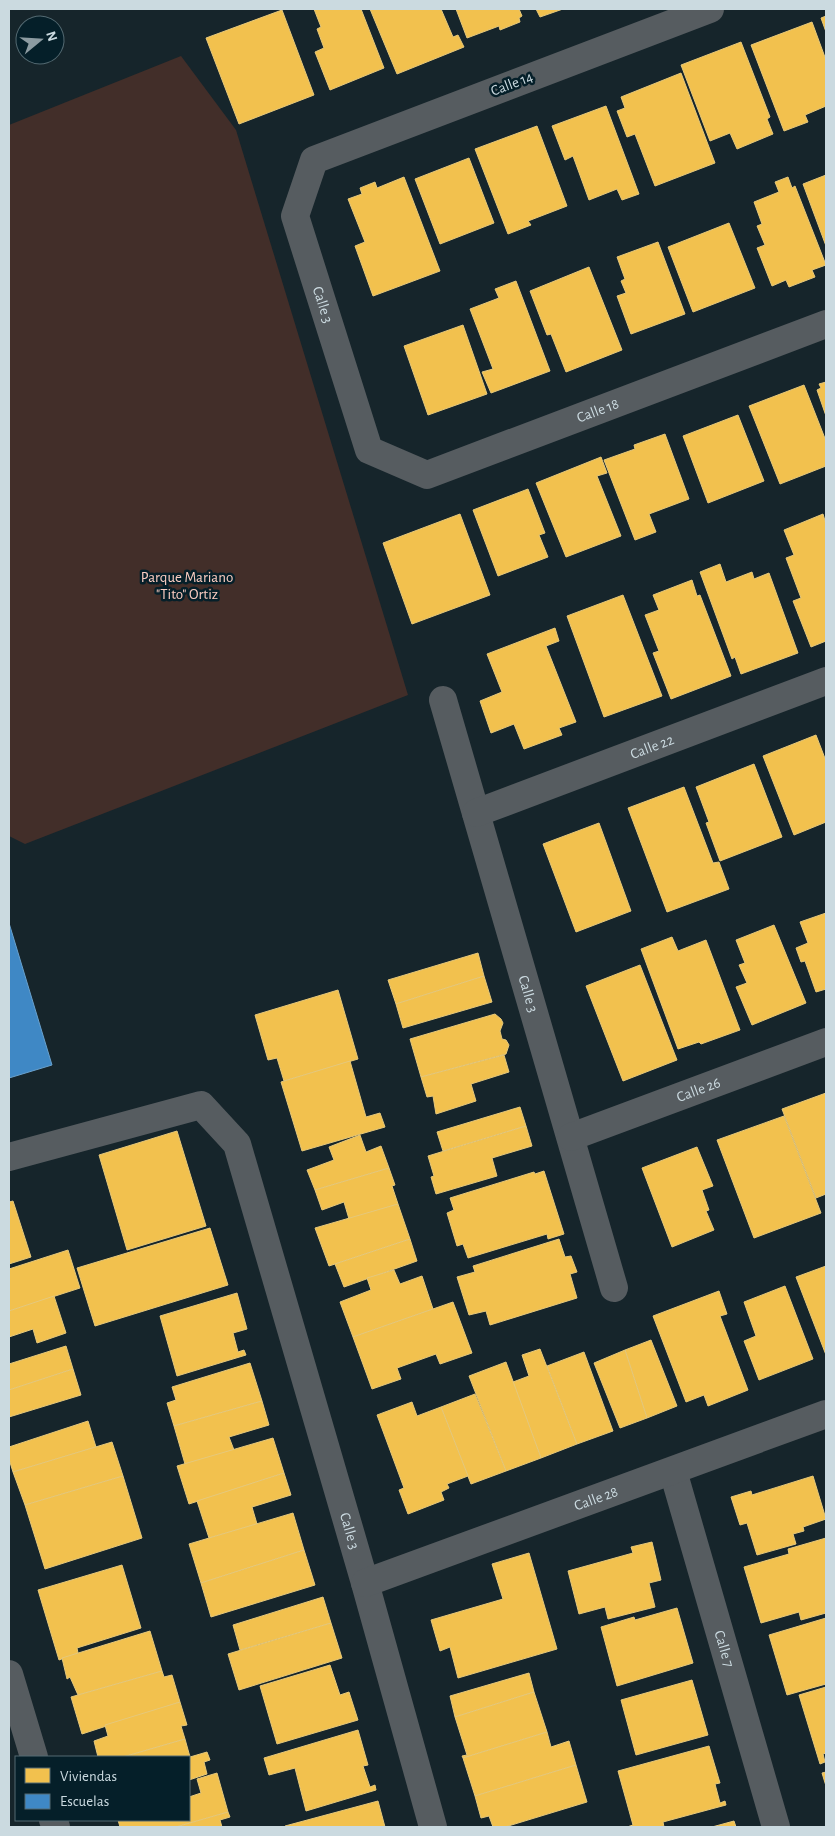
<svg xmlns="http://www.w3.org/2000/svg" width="835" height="1836" font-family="'Alegreya Sans',sans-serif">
<rect width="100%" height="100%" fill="#16252b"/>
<polygon fill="#422e29" points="181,56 236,130 408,695 25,844 9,836 9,125"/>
<g fill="#f2c14e" stroke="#e6c87a">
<polygon points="314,9 361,9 384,68 330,90 315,52 324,48 317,29 321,27"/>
<polygon points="370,9 441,9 453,37 458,35 464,47 397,74"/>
<polygon points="456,9 519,9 522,16 519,18 520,22 500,30 499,26 467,38"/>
<polygon points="536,9 563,9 540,17"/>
<polygon points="282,10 314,95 239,124 206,38"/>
<polygon points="826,16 826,32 821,18"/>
<polygon points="812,22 826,60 826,106 805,115 808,122 784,131 751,45"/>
<polygon points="741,42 770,117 767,119 773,134 737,149 730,133 710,141 681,65"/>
<polygon points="681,73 715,163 655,186 635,134 627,137 617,111 625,108 621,97"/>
<polygon points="606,106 639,194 622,200 617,189 589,200 573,156 565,160 552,126"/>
<polygon points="537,126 567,206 528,221 531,225 508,234 475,149"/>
<polygon points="469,158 494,223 440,244 415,179"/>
<polygon points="826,175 826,246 803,184"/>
<polygon points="404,177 440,271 373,296 355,246 365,242 348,199 362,194 360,188 375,182 377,188"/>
<polygon points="788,177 792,188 795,186 826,265 812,270 815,277 789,287 786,280 772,286 757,248 765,245 757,226 762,224 754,202 779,192 775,182"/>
<polygon points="729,223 755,288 693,312 668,247"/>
<polygon points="658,242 685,314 631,334 617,296 626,293 621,281 625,279 617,257"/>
<polygon points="589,267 622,350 566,372 551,334 547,335 530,291"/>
<polygon points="516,281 550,371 491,393 482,372 493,369 470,309 499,298 495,289"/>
<polygon points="463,325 487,394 428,415 404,346"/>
<polygon points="826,382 826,416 817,390 821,388 819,384"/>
<polygon points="804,385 826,441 826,466 780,484 749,406"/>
<polygon points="738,415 764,481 708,503 683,436"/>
<polygon points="665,434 689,499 649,514 656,532 635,540 604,460 635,449 634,445"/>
<polygon points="601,457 607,473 597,476 621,536 566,557 536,483"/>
<polygon points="528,489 545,533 539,535 548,557 498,576 473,510"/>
<polygon points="460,514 490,595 412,624 383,543"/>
<polygon points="823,514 826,524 826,641 811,647 793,601 801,598 786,558 794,555 784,530"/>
<polygon points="720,564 726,582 752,572 754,579 769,573 798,653 741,674 735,657 732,659 700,572"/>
<polygon points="692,580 697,596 700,595 731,676 671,699 653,653 659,651 645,615 659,610 653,595"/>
<polygon points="623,595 662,696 604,717 567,616"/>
<polygon points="555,628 559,641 546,646 576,722 559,728 562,735 524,749 514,724 491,733 480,701 502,692 487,654"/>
<polygon points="816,735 826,761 826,822 794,835 763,756"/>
<polygon points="754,764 782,837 720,861 706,823 709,822 696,787"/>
<polygon points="684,787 713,863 719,862 729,889 667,912 628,808"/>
<polygon points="599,823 631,911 576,932 543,844"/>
<polygon points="826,913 826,989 816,992 805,961 801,962 796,948 808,943 800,922"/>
<polygon points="774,925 806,1003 752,1025 736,987 747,983 739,965 745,963 736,940"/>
<polygon points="672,937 678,951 706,940 740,1030 701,1044 699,1042 678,1049 641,949"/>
<polygon points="478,953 484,976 396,1004 388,980"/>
<polygon points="640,965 677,1060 623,1081 586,986"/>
<polygon points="484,976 492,1002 403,1028 396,1004"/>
<polygon points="338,990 358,1059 284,1081 277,1058 268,1060 255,1015"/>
<polygon points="495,1014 501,1019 503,1023 500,1031 502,1039 506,1040 509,1045 506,1054 421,1077 410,1039"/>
<polygon points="504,1055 509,1072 471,1084 476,1101 436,1114 433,1096 427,1097 421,1077"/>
<polygon points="350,1061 366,1117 380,1113 385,1127 302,1151 281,1082"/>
<polygon points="826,1093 826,1194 816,1198 782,1109"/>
<polygon points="520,1107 526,1126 443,1151 437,1132"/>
<polygon points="784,1116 821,1213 754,1238 717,1140"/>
<polygon points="526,1126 532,1146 492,1158 497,1176 436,1194 431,1177 434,1176 428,1156"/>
<polygon points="177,1131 206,1226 127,1250 99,1155"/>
<polygon points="360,1135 366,1152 381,1146 389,1168 315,1190 307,1170 334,1160 329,1147"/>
<polygon points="697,1147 713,1186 702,1190 709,1210 706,1211 714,1230 672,1247 642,1168"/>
<polygon points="389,1168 395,1185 392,1186 398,1204 349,1219 344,1202 322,1210 315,1190"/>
<polygon points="544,1171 564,1234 548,1239 547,1234 468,1258 463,1244 457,1246 447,1213 454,1210 450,1198 534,1172 535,1174"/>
<polygon points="13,1201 31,1257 9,1264 9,1202"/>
<polygon points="398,1204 410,1239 329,1266 315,1228"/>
<polygon points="210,1228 228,1285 95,1326 77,1268"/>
<polygon points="410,1239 417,1261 344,1287 335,1264"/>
<polygon points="559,1239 565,1257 571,1256 577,1272 570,1274 577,1298 490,1325 486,1311 469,1315 457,1277 475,1272 473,1266"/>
<polygon points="68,1250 80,1288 9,1311 9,1269"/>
<polygon points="826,1266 826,1355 796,1277"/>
<polygon points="394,1270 400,1284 422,1276 433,1309 353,1337 340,1302 371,1290 367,1278"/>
<polygon points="785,1286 813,1359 759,1380 744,1341 756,1336 744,1302"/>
<polygon points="719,1291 727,1314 720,1316 748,1390 708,1406 704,1395 686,1402 653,1316"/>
<polygon points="237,1293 247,1329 233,1333 238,1352 244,1350 246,1355 177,1376 160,1316"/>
<polygon points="54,1296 66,1333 37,1343 33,1329 9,1337 9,1311"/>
<polygon points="453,1302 472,1353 440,1364 436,1354 397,1368 401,1379 372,1389 353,1337"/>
<polygon points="651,1340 677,1406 647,1418 625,1350"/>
<polygon points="66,1346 73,1369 9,1390 9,1364"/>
<polygon points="540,1349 577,1444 541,1458 513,1382 529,1376 522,1355"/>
<polygon points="625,1350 647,1418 620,1428 594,1363"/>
<polygon points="584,1352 613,1431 577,1444 547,1366"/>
<polygon points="506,1362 541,1458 506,1471 469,1376"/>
<polygon points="250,1363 262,1401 174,1426 167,1403 176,1400 172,1387"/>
<polygon points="73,1369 81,1395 9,1417 9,1390"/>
<polygon points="475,1394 506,1471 471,1484 441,1407"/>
<polygon points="262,1401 269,1425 229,1437 234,1450 185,1464 174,1426"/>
<polygon points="412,1402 417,1416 441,1407 468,1476 447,1484 449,1488 441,1492 444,1500 408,1514 399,1490 404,1488 377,1415"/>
<polygon points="88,1421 96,1447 13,1472 9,1459 9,1447"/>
<polygon points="273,1438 284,1473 189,1504 177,1466"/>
<polygon points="112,1442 123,1476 25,1505 13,1472"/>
<polygon points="284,1473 291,1495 252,1507 257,1524 209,1538 197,1501"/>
<polygon points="123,1476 142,1538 45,1569 25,1505"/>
<polygon points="813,1476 826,1519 803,1527 804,1531 793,1534 796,1544 757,1555 747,1523 740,1525 731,1497 751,1491 752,1495"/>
<polygon points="293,1513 304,1550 201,1583 189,1544"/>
<polygon points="826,1538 826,1613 801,1620 799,1612 761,1623 744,1567 789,1554 788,1549"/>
<polygon points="652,1542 661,1580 649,1583 655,1607 608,1619 605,1607 579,1614 568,1571 633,1553 631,1547"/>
<polygon points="304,1550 315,1585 211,1617 201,1583"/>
<polygon points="529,1553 557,1649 458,1678 450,1647 440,1651 431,1620 503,1599 492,1564"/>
<polygon points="122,1565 141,1628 77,1648 78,1653 59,1660 38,1590"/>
<polygon points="323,1597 331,1623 240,1650 233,1625"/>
<polygon points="677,1608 693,1663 617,1686 601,1627 634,1617 635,1620"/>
<polygon points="826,1618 826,1684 787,1695 769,1635"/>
<polygon points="331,1623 342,1658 239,1690 228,1654"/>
<polygon points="150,1631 162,1671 78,1695 70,1677 67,1679 62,1658"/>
<polygon points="330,1665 340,1695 349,1692 358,1720 277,1744 260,1686"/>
<polygon points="162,1671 164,1677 172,1675 180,1702 82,1734 71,1697"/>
<polygon points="529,1673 534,1692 455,1717 450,1696"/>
<polygon points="692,1680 708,1735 636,1755 621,1700"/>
<polygon points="826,1687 826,1753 823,1754 825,1762 820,1764 799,1695"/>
<polygon points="534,1692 547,1732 463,1758 462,1756 467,1755 455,1717"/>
<polygon points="180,1702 187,1725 181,1726 185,1739 123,1757 98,1757 94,1741 108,1736 105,1725"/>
<polygon points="358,1730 368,1765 363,1766 370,1787 375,1785 376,1790 306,1811 295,1768 269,1775 264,1758"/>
<polygon points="547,1732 551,1747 569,1741 576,1765 475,1796 463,1758"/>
<polygon points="185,1739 190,1757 207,1752 210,1760 204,1762 207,1774 189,1780 189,1757 123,1757"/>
<polygon points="709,1746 720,1783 715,1784 720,1803 725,1801 726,1805 663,1822 664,1827 627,1827 633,1825 618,1771"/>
<polygon points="576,1765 587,1802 505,1827 493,1827 489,1816 481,1818 475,1796"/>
<polygon points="826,1772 826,1786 822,1773"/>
<polygon points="217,1773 228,1812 176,1827 120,1827 118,1820 189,1820 189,1797 201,1793 197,1779"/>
<polygon points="378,1801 385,1827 285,1827 285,1826"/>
<polygon points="228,1812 230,1817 220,1820 222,1827 176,1827"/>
<polygon points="734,1821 736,1827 712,1827"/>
</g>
<polygon fill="#3f88c5" stroke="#69a1cd" points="9,923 52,1065 9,1078"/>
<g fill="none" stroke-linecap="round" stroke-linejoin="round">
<g stroke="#565c60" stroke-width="28">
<path id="s1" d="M710,9L314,160L295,216L369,450L427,475L826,324"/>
<path id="s2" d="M443,700L614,1288"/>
<path id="s3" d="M476,813L826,681"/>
<path id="s4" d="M571,1137L826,1042"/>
<path id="s5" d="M9,1157L201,1105L237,1144L365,1583L433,1827"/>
<path id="s6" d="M673,1471L776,1827"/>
<path id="s7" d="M365,1583L826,1414"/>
<polyline points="9,1674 34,1757"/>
<polyline points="53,1820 56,1827"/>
</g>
</g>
<g text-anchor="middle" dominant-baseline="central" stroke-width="5" stroke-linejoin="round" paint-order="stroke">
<g font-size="15" fill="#cbdae0" stroke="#051f29">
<text transform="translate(512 84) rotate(-21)">Calle 14</text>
<text stroke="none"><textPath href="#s1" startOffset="576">Calle 3</textPath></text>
<text stroke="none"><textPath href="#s1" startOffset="974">Calle 18</textPath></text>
<text stroke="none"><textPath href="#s3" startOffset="188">Calle 22</textPath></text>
<text stroke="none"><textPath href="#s2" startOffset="306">Calle 3</textPath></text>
<text stroke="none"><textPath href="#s4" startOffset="136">Calle 26</textPath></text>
<text stroke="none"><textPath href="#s7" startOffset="246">Calle 28</textPath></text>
<text stroke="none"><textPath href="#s5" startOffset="655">Calle 3</textPath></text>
<text stroke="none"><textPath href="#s6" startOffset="185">Calle 7</textPath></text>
</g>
<g font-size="15" fill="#fbcdc1" stroke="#051f29">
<text x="187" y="577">Parque Mariano<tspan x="187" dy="17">"Tito" Ortiz</tspan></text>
</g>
</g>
<rect width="835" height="1836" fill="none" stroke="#cbdae0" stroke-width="20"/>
<rect x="15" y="1756" width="175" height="65" fill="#051f29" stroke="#546a72"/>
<rect x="25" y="1768" width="25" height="15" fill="#f2c14e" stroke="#546a72"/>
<text x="60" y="1781" font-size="15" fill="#cbdae0">Viviendas</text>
<rect x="25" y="1794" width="25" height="15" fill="#3f88c5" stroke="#546a72"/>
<text x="60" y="1806" font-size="15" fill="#cbdae0">Escuelas</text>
<g transform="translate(40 40) rotate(72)"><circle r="24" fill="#051f29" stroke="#546a72"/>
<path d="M0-4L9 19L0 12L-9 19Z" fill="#8c9ba1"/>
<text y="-8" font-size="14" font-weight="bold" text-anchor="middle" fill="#cbdae0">N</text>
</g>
</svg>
